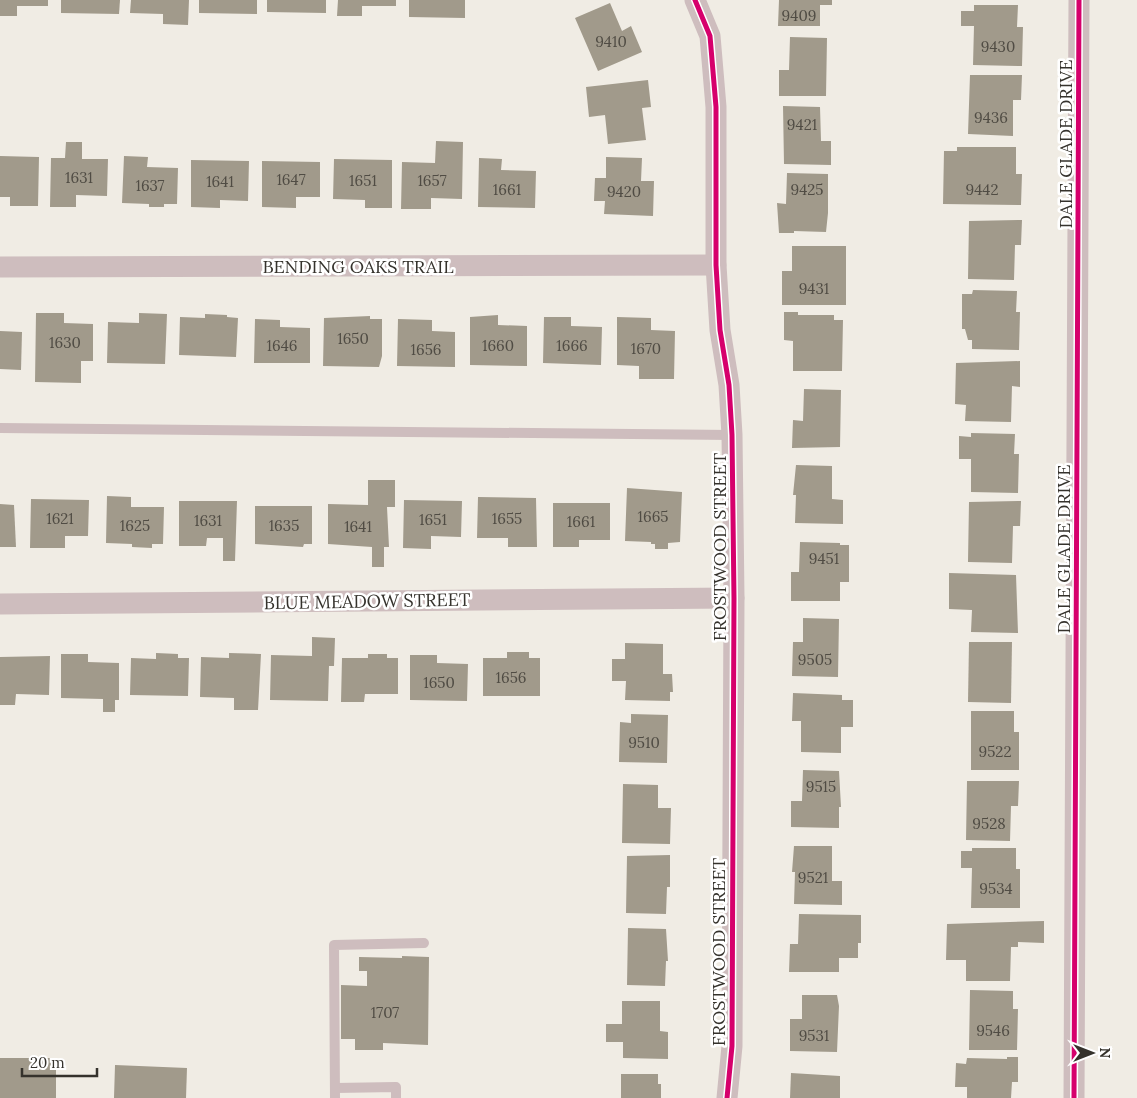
<svg xmlns="http://www.w3.org/2000/svg" width="1137" height="1098" font-family="Lora,serif">
<rect width="100%" height="100%" fill="#f0ece4"/>
<g fill="#a19a8b">
<polygon points="0,0 48,0 48,6 17,6 17,16 0,16"/>
<polygon points="61,0 120,0 119,14 61,13"/>
<polygon points="131,0 189,0 188,25 163,24 163,14 130,13"/>
<polygon points="199,0 257,0 257,14 199,13"/>
<polygon points="267,0 326,0 326,13 267,12"/>
<polygon points="338,0 396,0 396,6 362,6 362,16 337,16"/>
<polygon points="409,0 465,0 465,18 409,17"/>
<polygon points="779,0 832,0 832,5 820,5 820,26 778,26"/>
<polygon points="610,3 622,31 631,26 642,52 598,71 575,18"/>
<polygon points="974,5 1018,5 1017,27 1023,27 1022,66 973,65 974,26 961,26 961,11 974,11"/>
<polygon points="790,37 827,38 826,96 779,96 779,70 789,70"/>
<polygon points="970,75 1022,75 1021,100 1013,100 1013,136 968,134"/>
<polygon points="648,80 651,107 642,108 646,140 608,144 605,115 589,117 586,87"/>
<polygon points="783,106 820,107 821,141 831,141 831,165 784,164"/>
<polygon points="436,141 463,142 462,199 431,198 431,209 401,209 402,162 435,163"/>
<polygon points="66,142 82,142 82,159 108,159 107,196 76,195 76,207 50,207 51,158 65,158"/>
<polygon points="957,147 1016,147 1016,174 1022,174 1021,205 943,204 944,151 957,151"/>
<polygon points="0,156 39,157 38,206 10,206 10,197 0,197"/>
<polygon points="124,156 148,157 147,167 178,168 177,204 164,204 164,207 149,207 149,204 122,203"/>
<polygon points="606,157 642,158 641,181 654,181 653,216 604,214 605,201 594,201 595,178 606,178"/>
<polygon points="479,158 502,159 501,170 536,171 535,208 478,207"/>
<polygon points="334,159 392,160 392,208 365,208 365,200 333,199"/>
<polygon points="191,160 249,161 248,201 220,200 220,208 191,207"/>
<polygon points="262,161 320,162 320,197 296,197 296,208 262,207"/>
<polygon points="787,173 828,174 828,213 826,232 794,231 794,233 779,233 777,203 786,204"/>
<polygon points="1022,220 1021,245 1015,245 1014,280 968,279 969,221"/>
<polygon points="792,246 846,246 846,305 782,305 782,271 792,271"/>
<polygon points="973,290 1017,291 1016,312 1020,312 1019,350 972,349 972,340 968,340 965,329 962,329 962,294 972,294"/>
<polygon points="784,312 798,312 798,315 834,315 834,320 843,320 842,371 793,371 793,341 784,340"/>
<polygon points="36,313 64,313 64,323 93,324 93,361 81,361 81,383 35,382"/>
<polygon points="139,313 167,314 165,364 107,363 108,322 139,323"/>
<polygon points="205,314 227,315 227,317 238,318 236,357 179,355 180,317 205,318"/>
<polygon points="498,315 498,325 527,326 527,366 470,365 470,317"/>
<polygon points="370,316 370,319 382,319 382,356 379,367 323,366 324,318"/>
<polygon points="544,317 571,317 571,326 602,327 601,365 543,363"/>
<polygon points="617,317 651,318 651,330 675,331 674,379 639,379 639,366 617,365"/>
<polygon points="255,319 280,320 280,327 310,328 310,363 254,363"/>
<polygon points="398,319 432,320 432,331 455,332 455,367 397,366"/>
<polygon points="0,331 22,332 21,370 0,369"/>
<polygon points="1020,361 1020,387 1012,386 1011,422 965,421 966,405 955,404 956,363"/>
<polygon points="804,389 841,390 840,447 792,448 793,420 803,421"/>
<polygon points="971,433 1015,434 1014,454 1019,454 1018,493 971,492 971,459 959,459 959,436 971,437"/>
<polygon points="796,465 832,466 832,499 843,500 843,524 795,523 796,495 793,495"/>
<polygon points="368,480 395,480 395,507 387,507 389,547 384,547 384,567 372,567 372,547 328,544 328,504 368,505"/>
<polygon points="627,488 682,492 680,542 668,543 668,549 655,549 655,544 651,544 651,542 625,541"/>
<polygon points="107,496 131,497 131,507 164,507 163,544 152,544 152,548 132,547 132,544 106,543"/>
<polygon points="478,497 536,498 537,547 508,547 508,538 477,538"/>
<polygon points="31,499 89,500 88,536 65,536 65,548 30,548"/>
<polygon points="404,500 462,501 461,537 431,536 431,549 403,548"/>
<polygon points="179,501 237,501 235,561 223,561 223,538 207,538 206,546 179,546"/>
<polygon points="1021,501 1020,526 1013,526 1012,563 968,562 969,502"/>
<polygon points="553,503 610,503 610,540 579,540 579,547 553,547"/>
<polygon points="0,504 14,505 16,547 0,547"/>
<polygon points="255,506 312,506 312,544 304,544 303,547 255,544"/>
<polygon points="800,542 840,543 840,545 849,545 849,582 840,582 840,601 791,601 791,572 799,572"/>
<polygon points="949,573 1016,575 1018,633 971,632 972,610 949,609"/>
<polygon points="803,618 839,619 838,677 792,676 793,642 803,642"/>
<polygon points="312,637 335,638 334,666 329,666 328,701 270,700 271,655 312,656"/>
<polygon points="969,642 1012,642 1011,703 968,702"/>
<polygon points="625,643 663,644 663,674 672,674 673,692 670,692 670,701 625,700 626,681 612,681 612,659 625,659"/>
<polygon points="507,652 529,652 529,658 540,658 540,696 483,696 483,658 507,658"/>
<polygon points="156,653 178,654 178,658 189,658 188,696 130,695 131,658 156,659"/>
<polygon points="229,653 261,654 258,710 234,710 234,698 200,697 201,657 229,658"/>
<polygon points="61,654 88,654 88,662 119,663 119,700 115,700 115,712 103,712 103,699 61,698"/>
<polygon points="368,654 387,654 387,658 398,658 398,694 365,694 364,702 341,702 342,658 368,658"/>
<polygon points="410,655 437,655 437,663 468,664 467,701 410,700"/>
<polygon points="50,656 49,695 16,694 15,705 0,705 0,657"/>
<polygon points="793,693 842,695 842,700 853,700 853,727 841,727 841,753 801,752 801,721 792,721"/>
<polygon points="971,711 1014,711 1014,732 1019,732 1019,770 971,770"/>
<polygon points="631,714 668,715 667,763 619,762 620,722 631,723"/>
<polygon points="803,770 839,771 841,807 839,807 839,828 791,827 791,801 802,801"/>
<polygon points="967,781 1019,781 1018,806 1011,806 1010,841 966,840"/>
<polygon points="623,784 658,785 658,808 671,808 670,844 622,843"/>
<polygon points="794,846 832,846 832,881 842,881 842,905 794,904 795,872 792,872"/>
<polygon points="972,848 1016,848 1016,869 1020,869 1020,908 971,908 972,868 961,868 961,851 972,851"/>
<polygon points="670,855 670,887 667,887 666,914 626,913 627,856"/>
<polygon points="799,914 861,915 861,943 858,943 858,958 839,958 839,972 789,972 790,944 798,944"/>
<polygon points="1044,921 1044,943 1018,942 1018,947 1011,947 1010,981 966,981 966,960 946,960 947,924"/>
<polygon points="628,928 666,929 668,961 666,961 665,986 627,985"/>
<polygon points="402,956 429,957 428,1045 383,1043 383,1050 355,1050 355,1039 341,1039 341,985 367,986 367,971 359,971 359,957 402,958"/>
<polygon points="970,990 1013,991 1013,1009 1018,1009 1017,1050 969,1050"/>
<polygon points="802,995 837,995 839,1006 837,1052 790,1051 790,1019 802,1019"/>
<polygon points="622,1001 660,1001 660,1031 668,1032 668,1059 623,1058 623,1042 606,1042 606,1024 622,1024"/>
<polygon points="1007,1057 1018,1057 1018,1082 1012,1082 1011,1098 967,1098 967,1087 955,1087 956,1063 966,1064 967,1058 1007,1059"/>
<rect x="0" y="1058" width="56" height="40"/>
<polygon points="115,1065 187,1068 186,1098 114,1098"/>
<polygon points="791,1073 840,1076 840,1098 790,1098"/>
<polygon points="621,1074 658,1074 658,1084 661,1084 661,1098 621,1098"/>
</g>
<g fill="none" stroke-linecap="round" stroke-linejoin="round">
<g stroke="#cebdbe" stroke-width="10">
<polyline points="0,428 732,435"/>
<polyline points="335,1088 396,1087 396,1098"/>
<polyline points="335,1098 334,945 424,943"/>
</g>
<g stroke="#cebdbe" stroke-width="21">
<polyline points="695,0 710,36 716,107 716,265 720,330 729,385 732,435 734,598 732,1046 727,1098"/>
<polyline points="0,267 716,265"/>
<polyline points="0,604 734,598"/>
<polyline points="1074,1098 1079,0"/>
</g>
<g stroke="#fff" stroke-width="8">
<g id="cycleway">
<polyline points="695,0 710,36 716,107 716,265 720,330 729,385 732,435 734,598 732,1046 727,1098"/>
<polyline points="1074,1098 1079,0"/>
</g>
</g>
<use href="#cycleway" stroke="#d6006c" stroke-width="5"/>
</g>
<g text-anchor="middle" dominant-baseline="central" stroke-width="5" stroke-linejoin="round" paint-order="stroke">
<g font-size="15" fill="#504c44">
<text x="799" y="15">9409</text>
<text x="611" y="41">9410</text>
<text x="998" y="46">9430</text>
<text x="991" y="117">9436</text>
<text x="802" y="124">9421</text>
<text x="79" y="177">1631</text>
<text x="291" y="179">1647</text>
<text x="363" y="180">1651</text>
<text x="432" y="180">1657</text>
<text x="220" y="181">1641</text>
<text x="150" y="185">1637</text>
<text x="507" y="189">1661</text>
<text x="807" y="189">9425</text>
<text x="982" y="189">9442</text>
<text x="624" y="191">9420</text>
<text x="814" y="288">9431</text>
<text x="353" y="338">1650</text>
<text x="65" y="342">1630</text>
<text x="282" y="345">1646</text>
<text x="498" y="345">1660</text>
<text x="572" y="345">1666</text>
<text x="646" y="348">1670</text>
<text x="426" y="349">1656</text>
<text x="653" y="516">1665</text>
<text x="60" y="518">1621</text>
<text x="507" y="518">1655</text>
<text x="433" y="519">1651</text>
<text x="208" y="520">1631</text>
<text x="581" y="521">1661</text>
<text x="135" y="525">1625</text>
<text x="284" y="525">1635</text>
<text x="358" y="526">1641</text>
<text x="824" y="558">9451</text>
<text x="815" y="659">9505</text>
<text x="511" y="677">1656</text>
<text x="439" y="682">1650</text>
<text x="644" y="742">9510</text>
<text x="995" y="751">9522</text>
<text x="821" y="786">9515</text>
<text x="989" y="823">9528</text>
<text x="813" y="877">9521</text>
<text x="996" y="888">9534</text>
<text x="385" y="1012">1707</text>
<text x="993" y="1030">9546</text>
<text x="814" y="1035">9531</text>
</g>
<g font-size="18" fill="#35322c" stroke="#fff">
<text transform="translate(1065 144) rotate(-90)">DALE GLADE DRIVE</text>
<text x="358" y="266">BENDING OAKS TRAIL</text>
<text transform="translate(719 547) rotate(-90)">FROSTWOOD STREET</text>
<text transform="translate(1063 549) rotate(-90)">DALE GLADE DRIVE</text>
<text transform="translate(367 601) rotate(-1)">BLUE MEADOW STREET</text>
<text transform="translate(718 952) rotate(-90)">FROSTWOOD STREET</text>
</g>
</g>
<g transform="translate(1092 1053) rotate(90)" stroke="#ffffff" stroke-width="4" paint-order="stroke">
<path d="M0-4L9 19L0 12L-9 19Z" fill="#35322c"/>
<text y="-8" font-size="14" font-weight="bold" text-anchor="middle" fill="#35322c">N</text>
</g>
<path d="M22 1068v8h75v-8" fill="none" stroke="#35322c" stroke-width="2.5"/>
<text x="30" y="1068" font-size="15" fill="#35322c" stroke="#ffffff" stroke-width="4" paint-order="stroke">20 m</text>
</svg>
